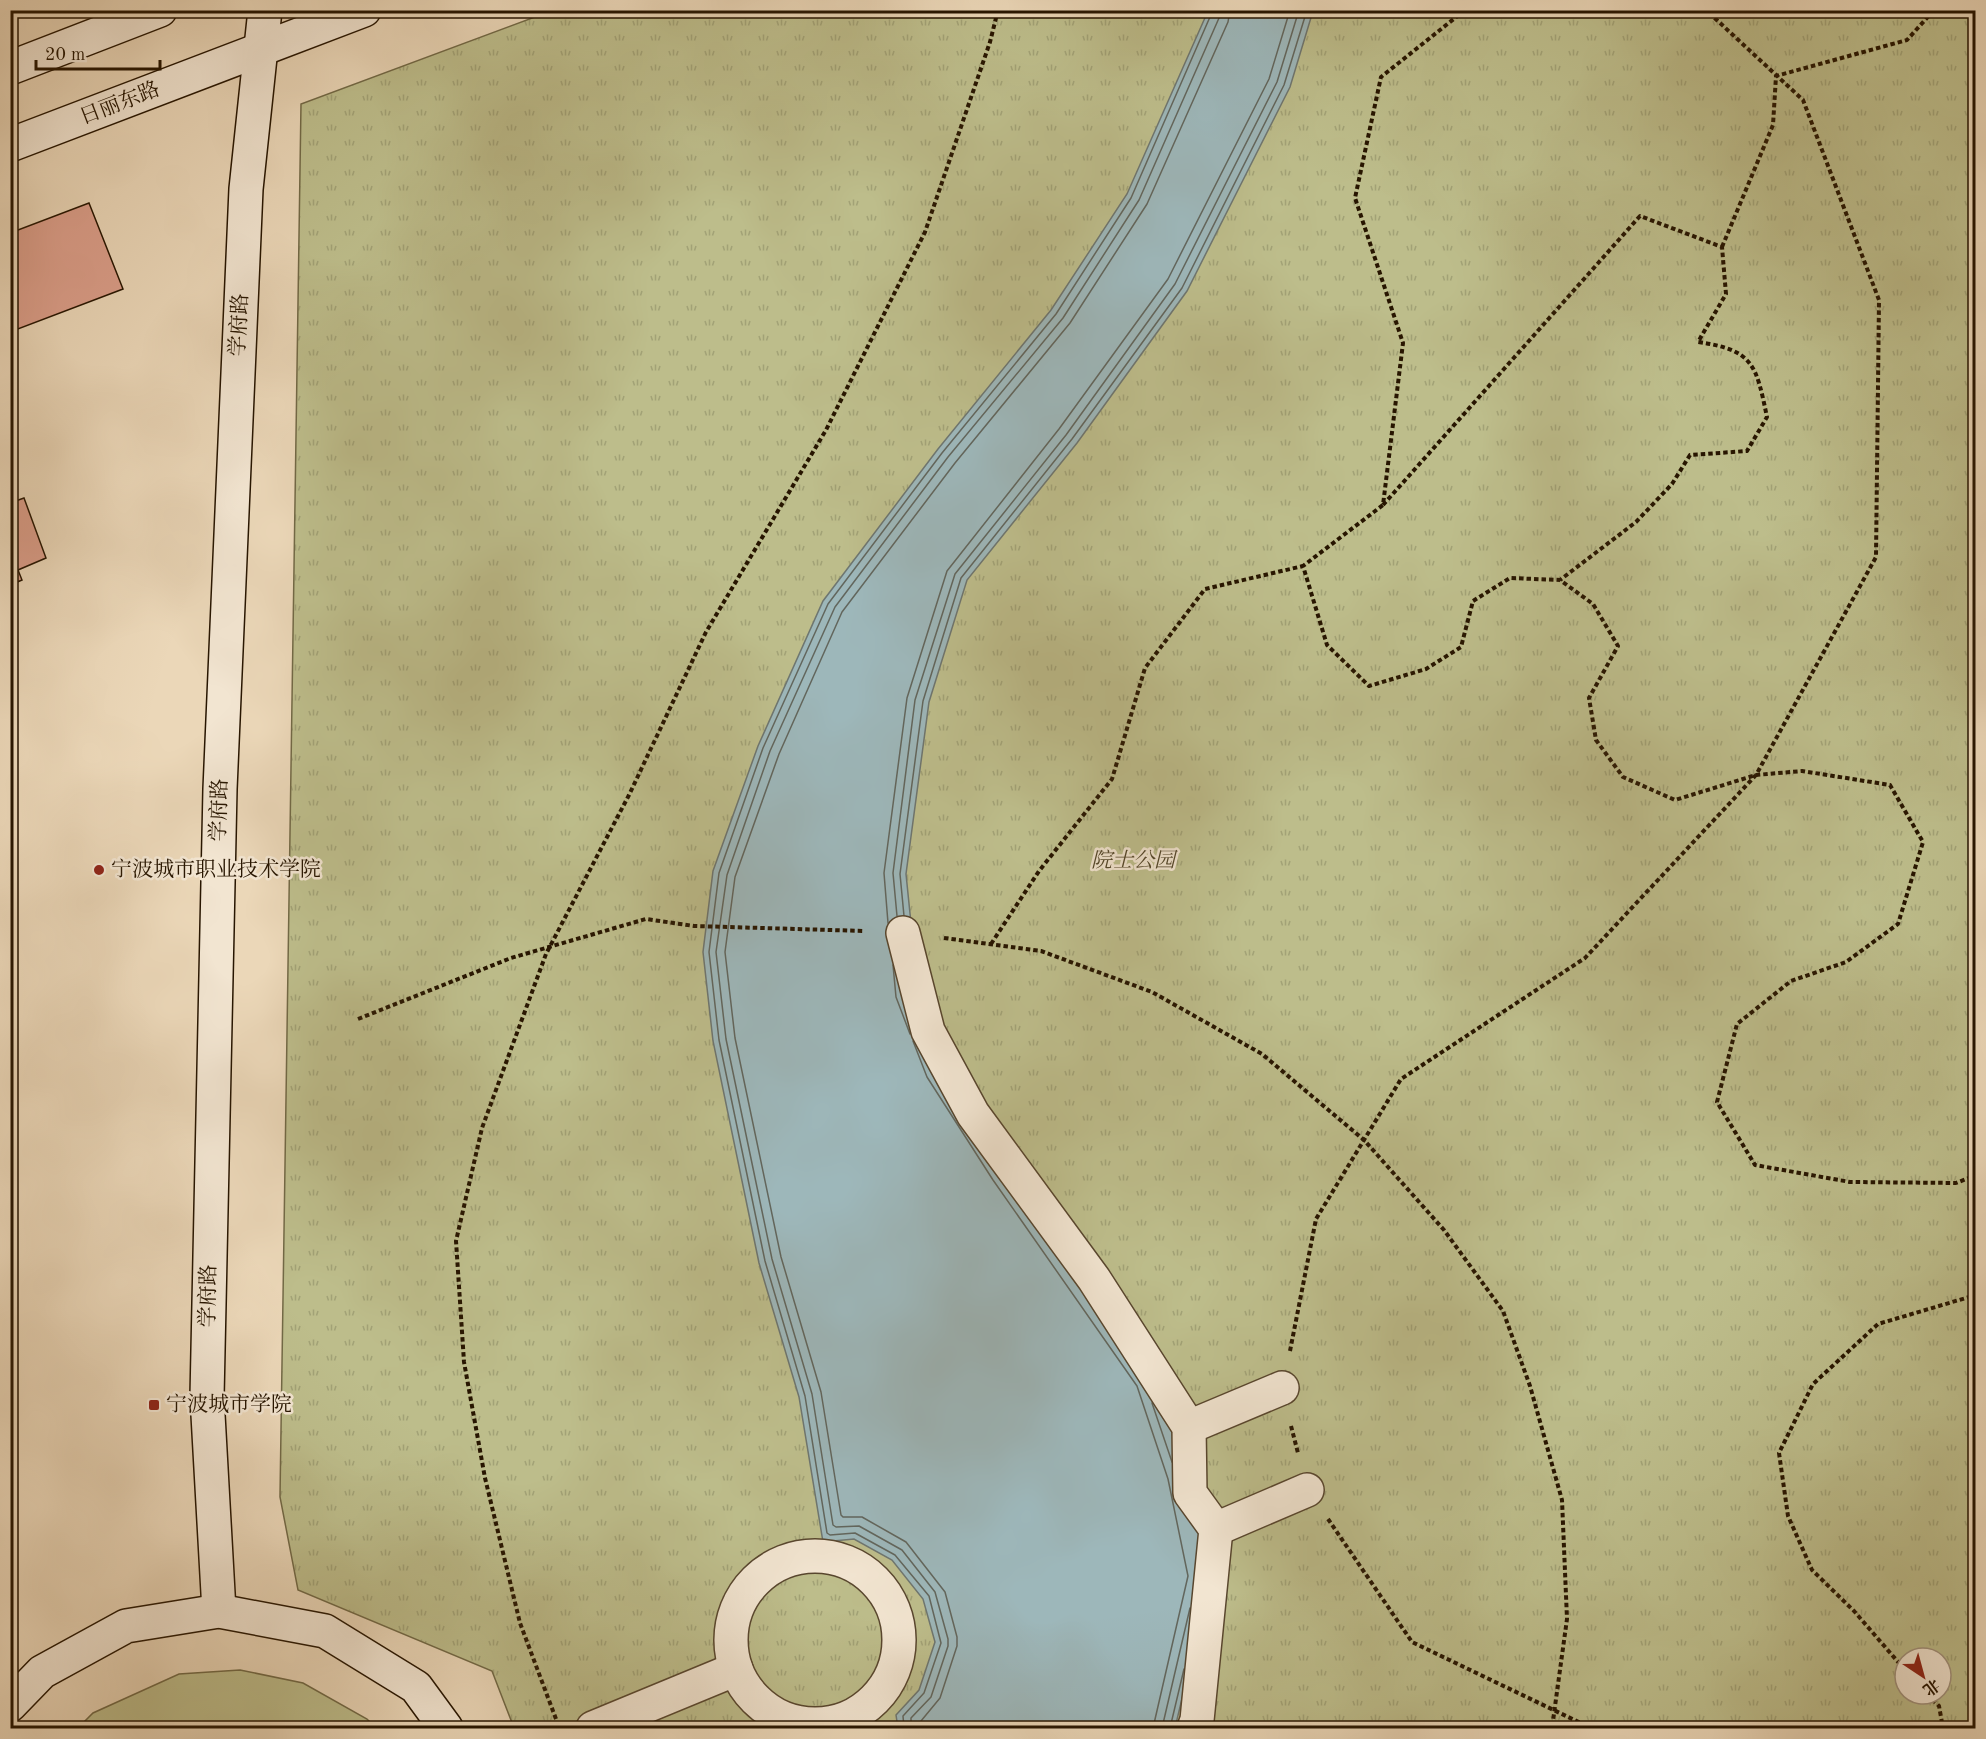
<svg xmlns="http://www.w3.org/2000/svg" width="1986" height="1739" font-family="'Old Standard TT','Noto Serif SC',serif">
<defs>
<pattern id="park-tufts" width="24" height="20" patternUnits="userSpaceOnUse" patternTransform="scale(1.5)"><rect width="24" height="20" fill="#bdbd8b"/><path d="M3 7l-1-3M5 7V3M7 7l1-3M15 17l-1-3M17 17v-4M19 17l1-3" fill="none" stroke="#a2a276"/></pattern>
</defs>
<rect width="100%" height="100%" fill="#ebd7b8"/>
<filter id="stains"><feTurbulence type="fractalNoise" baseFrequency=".00333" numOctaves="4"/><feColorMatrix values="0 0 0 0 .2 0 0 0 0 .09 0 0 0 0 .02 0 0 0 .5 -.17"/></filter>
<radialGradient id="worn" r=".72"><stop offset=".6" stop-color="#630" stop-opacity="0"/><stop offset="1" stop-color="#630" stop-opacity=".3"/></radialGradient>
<polygon fill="#bdbd8b" stroke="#726946" stroke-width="1.5" points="240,1670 303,1683 367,1719 376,1728 78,1728 93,1713 179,1674"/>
<path fill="url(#park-tufts)" stroke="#726946" stroke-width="1.5" fill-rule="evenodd" d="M551,11H1975V1728H514L492,1671L298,1590L280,1497L301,104ZM1905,1658H1941V1694H1905Z"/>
<polygon fill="#9db7ba" stroke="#6e7670" stroke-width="1.5" points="1208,11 1313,11 1290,87 1187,291 1077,443 967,580 929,702 906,874 918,992 947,1066 1157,1375 1189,1472 1211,1577 1175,1728 898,1728 896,1715 919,1690 935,1642 923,1599 892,1560 854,1539 823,1542 799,1397 759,1263 713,1041 703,952 713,871 758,746 823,601 938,449 1051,310 1127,194"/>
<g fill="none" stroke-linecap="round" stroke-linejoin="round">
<g stroke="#62665d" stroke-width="1.5">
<polyline points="897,916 893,873 915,700 955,574 1066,435 1175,284 1277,82 1299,10"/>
<polyline points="904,916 900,874 923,701 961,578 1072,439 1182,288 1284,85 1307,10"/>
<polyline points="888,923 884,873 907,698 947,571 1059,429 1168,279 1269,79 1290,10"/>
<polyline points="893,965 896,997 910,1034"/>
<polyline points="913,1041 927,1077 993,1180 1137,1386 1168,1479 1188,1576 1153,1728"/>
<polyline points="1152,1403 1172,1462"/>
<polyline points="904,1728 903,1716 924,1693 941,1643 929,1596 895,1555 855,1533 830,1535 827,1533 805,1396 765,1261 719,1040 709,952 719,873 763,748 828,604 942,453 1056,314 1131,198 1213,10"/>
<polyline points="911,1728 911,1718 931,1697 948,1646 948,1639 935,1592 902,1550 859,1526 836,1527 833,1525 812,1394 772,1259 726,1039 716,952 727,875 770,751 835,607 948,457 1063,318 1139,200 1219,18 1221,10"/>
<polyline points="921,1728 921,1721 940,1698 957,1646 957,1637 945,1592 906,1542 862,1517 843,1517 841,1515 821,1392 781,1257 735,1038 725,952 735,877 779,754 842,612 955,463 1070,323 1147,204 1228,22 1230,10"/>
<polyline points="1162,1728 1190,1608"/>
<polyline points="1170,1728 1184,1669"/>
</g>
</g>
<g fill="#db9e8a" stroke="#271500" stroke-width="1.5">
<polygon points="89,203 123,289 10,332 10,233"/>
<polygon points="24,498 46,558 18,570 22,580 10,585 10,503"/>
</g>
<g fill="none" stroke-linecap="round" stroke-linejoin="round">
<g stroke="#58462e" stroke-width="36">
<g id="street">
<polyline points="903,933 928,1031 973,1114 1094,1279 1189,1427 1190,1493 1216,1529 1197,1720 1194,1728"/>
<polyline points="1189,1427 1282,1388"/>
<polyline points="1216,1529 1307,1490"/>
<circle cx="815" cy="1640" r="84"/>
<polyline points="593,1728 736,1669"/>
</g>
</g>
<g stroke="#271500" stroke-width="36">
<g id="secondary">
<polyline points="10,68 160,10"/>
<polyline points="10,145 364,10"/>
<polyline points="219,1611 207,1397 220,789 246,189 265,10"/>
<polyline points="10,1705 42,1672 126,1626 219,1611 325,1631 416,1687 446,1728"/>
</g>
</g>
<g stroke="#271500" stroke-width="4" stroke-dasharray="4.5 3" stroke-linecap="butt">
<polyline points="1465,10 1381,77 1355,198 1403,343 1383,505 1303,566 1327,645 1369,686 1426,669 1461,647 1473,601 1510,578 1560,580 1593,604 1618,646 1589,698 1596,740 1623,777 1675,800 1756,775 1802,771 1890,785 1923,842 1898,924 1846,962 1791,981 1737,1024 1717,1102 1755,1165 1850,1182 1956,1183 1976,1175"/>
<polyline points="1722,247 1773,125 1776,76 1907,40 1934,10"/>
<path d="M1383,505L1640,216L1722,247L1726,294L1698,342C1754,350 1756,365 1767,417L1747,451L1690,455L1672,484L1636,522L1560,580"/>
<polyline points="944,938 1041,951 1152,992 1262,1054 1364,1140 1444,1230 1503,1311 1530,1386 1562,1500 1567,1619 1552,1728"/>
<polyline points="991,944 1039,871 1112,779 1145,668 1205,589 1303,566"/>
<polyline points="358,1019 511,958 646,919 694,926 865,931"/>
<polyline points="1974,1175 1976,1236"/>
<polyline points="1290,1351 1316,1219 1401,1079 1585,958 1756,775 1876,557 1879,300 1803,100 1706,10"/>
<polyline points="1291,1426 1298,1453"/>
<polyline points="1328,1519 1412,1642 1591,1728"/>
<polyline points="1905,1670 1854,1611 1812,1570 1788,1516 1779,1453 1813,1384 1878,1324 1976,1295"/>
<polyline points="1927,1694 1939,1706 1943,1728"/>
<polyline points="556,1719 520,1623 485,1478 464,1362 456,1241 482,1128 546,954 629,795 706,632 826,430 925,232 990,42 998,10"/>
</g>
<use href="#street" stroke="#f2e5d1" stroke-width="33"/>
<use href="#secondary" stroke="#f2e5d1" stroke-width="33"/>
</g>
<g fill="#8f2418" stroke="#f2e5d1" stroke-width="2">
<circle cx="99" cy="870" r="6"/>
<rect x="148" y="1399" width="12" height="12" rx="3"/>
</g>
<g text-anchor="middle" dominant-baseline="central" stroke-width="5" stroke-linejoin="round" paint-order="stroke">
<g font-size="21" fill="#271500" stroke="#f2e5d1">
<text transform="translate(120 104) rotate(-21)">日丽东路</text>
<text transform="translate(240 325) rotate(-87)">学府路</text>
<text transform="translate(220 810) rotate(-88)">学府路</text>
<text transform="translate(209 1296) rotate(-89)">学府路</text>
</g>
<g font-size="21" font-style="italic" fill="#54472a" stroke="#f2e5d1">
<text x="1133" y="861">院士公园</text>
</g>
<g font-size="21" fill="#271500" stroke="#f2e5d1" text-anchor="start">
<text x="111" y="870">宁波城市职业技术学院</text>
<text x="166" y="1405">宁波城市学院</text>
</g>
</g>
<rect width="1986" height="1739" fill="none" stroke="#ebd7b8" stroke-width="36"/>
<rect x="12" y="12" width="1962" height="1715" fill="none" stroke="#271500" stroke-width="3"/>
<rect x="18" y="18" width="1950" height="1703" fill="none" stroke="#271500" stroke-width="1.5"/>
<g transform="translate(1923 1676) rotate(144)"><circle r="28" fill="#f2e5d1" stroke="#a1927d" stroke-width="1.5"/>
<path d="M0-4.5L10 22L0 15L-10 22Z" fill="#8f2418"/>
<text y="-9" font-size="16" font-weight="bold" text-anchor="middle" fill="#271500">北</text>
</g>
<path d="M36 60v9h124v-9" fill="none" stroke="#271500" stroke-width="3"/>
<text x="45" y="60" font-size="18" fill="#271500" stroke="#f2e5d1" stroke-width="4.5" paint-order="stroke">20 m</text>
<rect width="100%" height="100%" filter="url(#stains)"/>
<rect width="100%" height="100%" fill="url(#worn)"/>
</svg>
